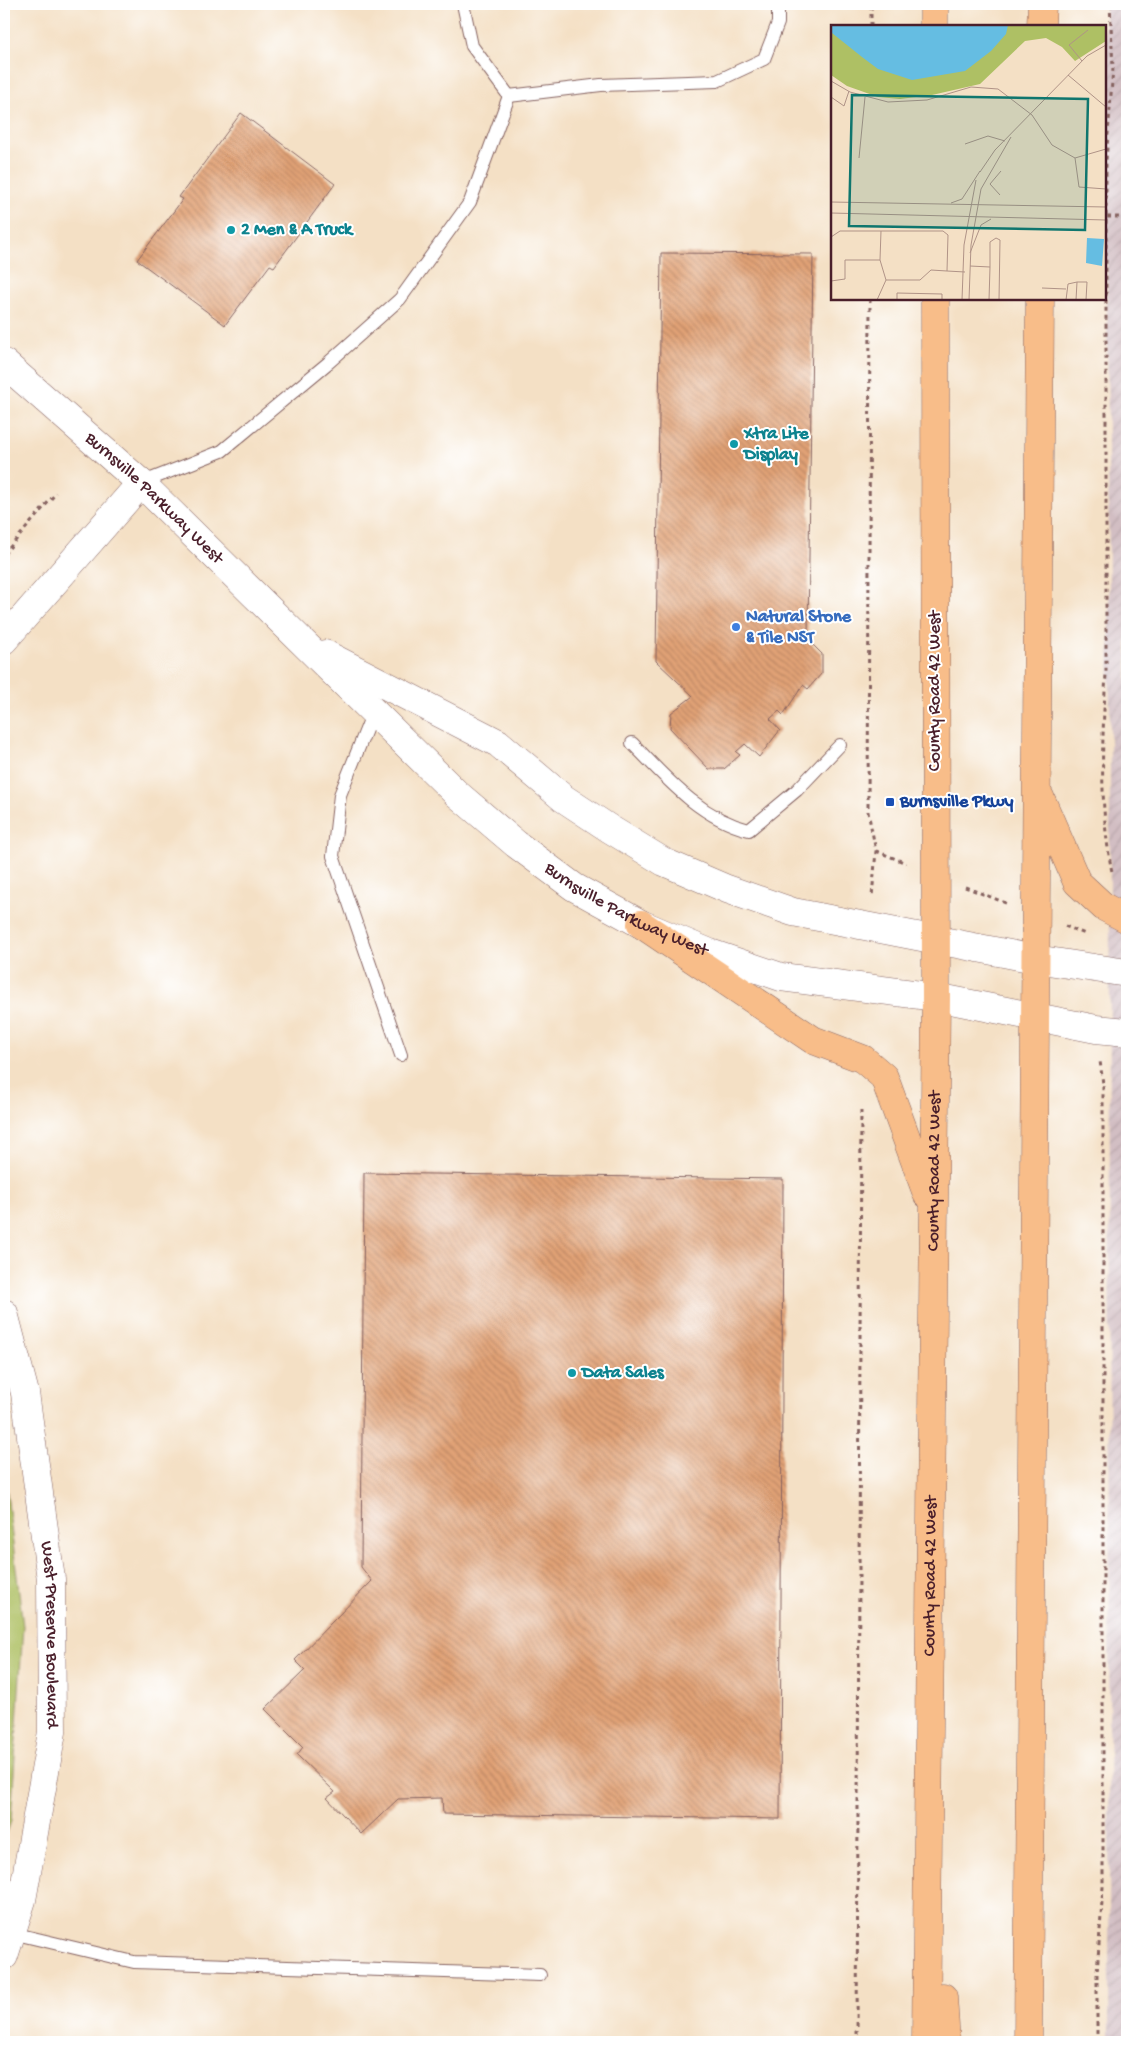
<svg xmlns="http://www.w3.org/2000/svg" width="1131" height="2046" font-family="'Gochi Hand',sans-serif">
<defs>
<pattern id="industrial-furrows" width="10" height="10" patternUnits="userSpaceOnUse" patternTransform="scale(1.25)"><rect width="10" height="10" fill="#d2bec3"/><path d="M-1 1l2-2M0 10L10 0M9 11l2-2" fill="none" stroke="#b6a3a8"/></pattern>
<pattern id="building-back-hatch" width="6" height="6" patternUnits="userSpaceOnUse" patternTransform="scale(1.25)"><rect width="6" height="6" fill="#e1a276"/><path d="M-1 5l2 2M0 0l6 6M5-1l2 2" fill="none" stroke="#b88361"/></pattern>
</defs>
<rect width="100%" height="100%" fill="#fff"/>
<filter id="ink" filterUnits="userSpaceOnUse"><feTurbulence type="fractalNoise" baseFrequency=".02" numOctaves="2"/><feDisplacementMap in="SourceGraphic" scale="10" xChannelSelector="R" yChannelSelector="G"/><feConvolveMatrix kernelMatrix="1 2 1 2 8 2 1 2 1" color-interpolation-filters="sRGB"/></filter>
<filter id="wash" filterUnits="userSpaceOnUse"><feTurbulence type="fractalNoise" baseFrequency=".0096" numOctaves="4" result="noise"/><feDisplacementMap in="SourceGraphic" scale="20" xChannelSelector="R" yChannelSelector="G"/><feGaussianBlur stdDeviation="1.12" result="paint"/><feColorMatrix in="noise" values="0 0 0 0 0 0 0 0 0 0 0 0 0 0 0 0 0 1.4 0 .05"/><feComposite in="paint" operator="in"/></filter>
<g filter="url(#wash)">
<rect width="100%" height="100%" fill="#f4e0c5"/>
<polygon fill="url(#industrial-furrows)" points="1105,4 1127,4 1127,2042 1109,2042 1110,734"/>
<polygon fill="#aec064" stroke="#7c7048" points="4,1469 23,1626 11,1821 4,1841"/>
<g id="blocks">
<g fill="url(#building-back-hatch)">
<polygon points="241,113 335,184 274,267 270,265 225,325 137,260 183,199 179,197"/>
<polygon points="661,253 813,254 808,633 800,639 806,644 809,641 822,654 822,673 808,689 803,685 783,715 779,711 770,719 780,730 759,757 745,744 736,752 740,755 724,769 709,769 670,728 671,713 693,696 656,661"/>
<polygon points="364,1173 783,1179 780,1819 443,1814 442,1798 398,1799 361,1834 327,1798 335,1792 297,1755 303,1747 265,1709 305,1670 295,1660 372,1581 361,1567"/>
</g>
</g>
</g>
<g filter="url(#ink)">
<use href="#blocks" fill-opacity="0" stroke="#866361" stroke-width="1"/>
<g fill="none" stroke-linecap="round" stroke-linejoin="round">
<g stroke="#866361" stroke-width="14">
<g id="service">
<polyline points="463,4 472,46 509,96"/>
<polyline points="509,96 601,85 717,81 764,59 778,23 778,4"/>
<polyline points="141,483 222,451 328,363 400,299 470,202 509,96"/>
<polyline points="373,712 340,795 333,856 401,1055"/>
<path d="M632,743C666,778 700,818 749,830L797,790L840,745"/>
<polyline points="12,1933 134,1962 540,1975"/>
</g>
</g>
<g stroke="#866361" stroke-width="29">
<g id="tertiary">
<path id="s1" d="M4,363L141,483L456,793L516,844L574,887L641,924L710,953L781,977L936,997L1096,1029L1127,1032"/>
<polyline points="4,640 141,483"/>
<polyline points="325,654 498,743 563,798 610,829 664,862 727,889 793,912 1035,959 1127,973"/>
<path id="s2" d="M4,1313L25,1393L51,1579L52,1732L22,1900L4,1956"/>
</g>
</g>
<g stroke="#866361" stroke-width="29">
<g id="trunk">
<polyline points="934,4 934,26"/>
<polyline points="1041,26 1042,4"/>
<polyline points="1040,797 1077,882 1104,907 1127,919"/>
<polyline points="641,924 813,1040 863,1059 884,1077 927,1194"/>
<polyline points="943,1997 946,2042"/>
<path id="s3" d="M926,2042L936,997L935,299"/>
<polyline points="1028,2042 1040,299"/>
</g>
</g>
<g stroke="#866361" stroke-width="3" stroke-dasharray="4 4" stroke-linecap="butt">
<path d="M1110,4L1113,68L1106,161V674C1102,740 1099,806 1112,872"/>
<polyline points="871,26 871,4"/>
<polyline points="1107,217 1127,217"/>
<polyline points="870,299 868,812 876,851 872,897"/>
<polyline points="4,554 56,493"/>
<polyline points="876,851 906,863"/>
<polyline points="965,887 1006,903"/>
<polyline points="1065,926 1085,934"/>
<polyline points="4,1571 6,1692 4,1713"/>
<polyline points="857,2042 861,1106"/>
<polyline points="1097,2042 1097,1973 1103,1887 1103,1084 1100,1061"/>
</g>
<use href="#service" stroke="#fff" stroke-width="12"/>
<use href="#tertiary" stroke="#fff" stroke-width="28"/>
<use href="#trunk" stroke="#f8bd89" stroke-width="28"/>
</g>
</g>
<g fill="#0f9aa8" stroke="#fff" stroke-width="2">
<circle cx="231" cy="230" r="5"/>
<circle cx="734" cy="444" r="5"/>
<circle cx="572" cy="1373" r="5"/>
</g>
<circle fill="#3f7fe0" stroke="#fff" stroke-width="2" cx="736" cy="627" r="5"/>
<rect fill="#1a4fb4" stroke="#fff" stroke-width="2" x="885" y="797" width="10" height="10" rx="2.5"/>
<g text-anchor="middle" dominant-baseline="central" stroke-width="4" stroke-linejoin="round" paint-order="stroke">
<g font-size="18" font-weight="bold" fill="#0d838f" stroke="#fff" text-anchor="start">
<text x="241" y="230">2 Men &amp; A Truck</text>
<text x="744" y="434">Xtra Lite<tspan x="744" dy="21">Display</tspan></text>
<text x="582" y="1373">Data Sales</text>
</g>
<g font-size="18" fill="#4a1f2b" stroke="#fff">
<text stroke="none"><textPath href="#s1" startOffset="202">Burnsville Parkway West</textPath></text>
<text transform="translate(935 691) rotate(-90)">County Road 42 West</text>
<text stroke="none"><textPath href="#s1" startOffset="832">Burnsville Parkway West</textPath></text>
<text stroke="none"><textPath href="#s3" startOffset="871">County Road 42 West</textPath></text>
<text stroke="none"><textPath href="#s3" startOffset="466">County Road 42 West</textPath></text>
<text stroke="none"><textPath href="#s2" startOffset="326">West Preserve Boulevard</textPath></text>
</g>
<g font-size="18" font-weight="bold" fill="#366cbe" stroke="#fff" text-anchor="start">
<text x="746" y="617">Natural Stone<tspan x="746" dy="21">&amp; Tile NST</tspan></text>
</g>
<g font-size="18" font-weight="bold" fill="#164399" stroke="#fff" text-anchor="start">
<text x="900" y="802">Burnsville Pkwy</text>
</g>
</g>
<g transform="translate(831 25)">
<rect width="275" height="275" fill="#f4e0c5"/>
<path d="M0,0H275V16L244,36L231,22L215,13L194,16L149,59L101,70L69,74L47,72L16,61L0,50Z" fill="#aec064"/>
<path d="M0,0H177L175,9L160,26L134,46L81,55L47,44L31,32L1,8ZM256,213L273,214L271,241L255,238Z" fill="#65bde2"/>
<path fill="none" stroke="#b09387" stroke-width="1" d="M251,36L238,20L257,5M237,50L275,82M0,56L19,67L57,77L96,75L140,62L167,64L201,90L221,120L244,133M0,72L13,81L18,66M134,119L157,111L174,116M28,133L34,72M244,133L248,162L275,164M244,133L275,124M149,147L164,125L256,31L275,20M169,170L159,159L170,146M0,177L275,182M120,178L131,174L149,146M0,188L275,195M50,206H112L117,210L116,246L134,247M0,212L9,206H50L49,235H14V254L0,256M139,228L150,200L160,194M49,235L55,255H89L100,245L116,246M139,241L159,242L158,275M159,242V217L165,213L169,215L168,275M211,263L235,264M46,275L55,255M66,275V268L111,269V275M131,275L133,220L145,155M138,275L140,220L150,164L180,112M235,275L237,259L246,257M245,275L246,257H256L255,275"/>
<path fill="#0f766e" fill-opacity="0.15" stroke="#0f766e" stroke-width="2.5" d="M21,70L257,74L254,205L18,201Z"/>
<rect width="275" height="275" fill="none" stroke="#4a1f2b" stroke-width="2.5"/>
</g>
<rect width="1131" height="2046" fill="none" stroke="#fff" stroke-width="20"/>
</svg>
